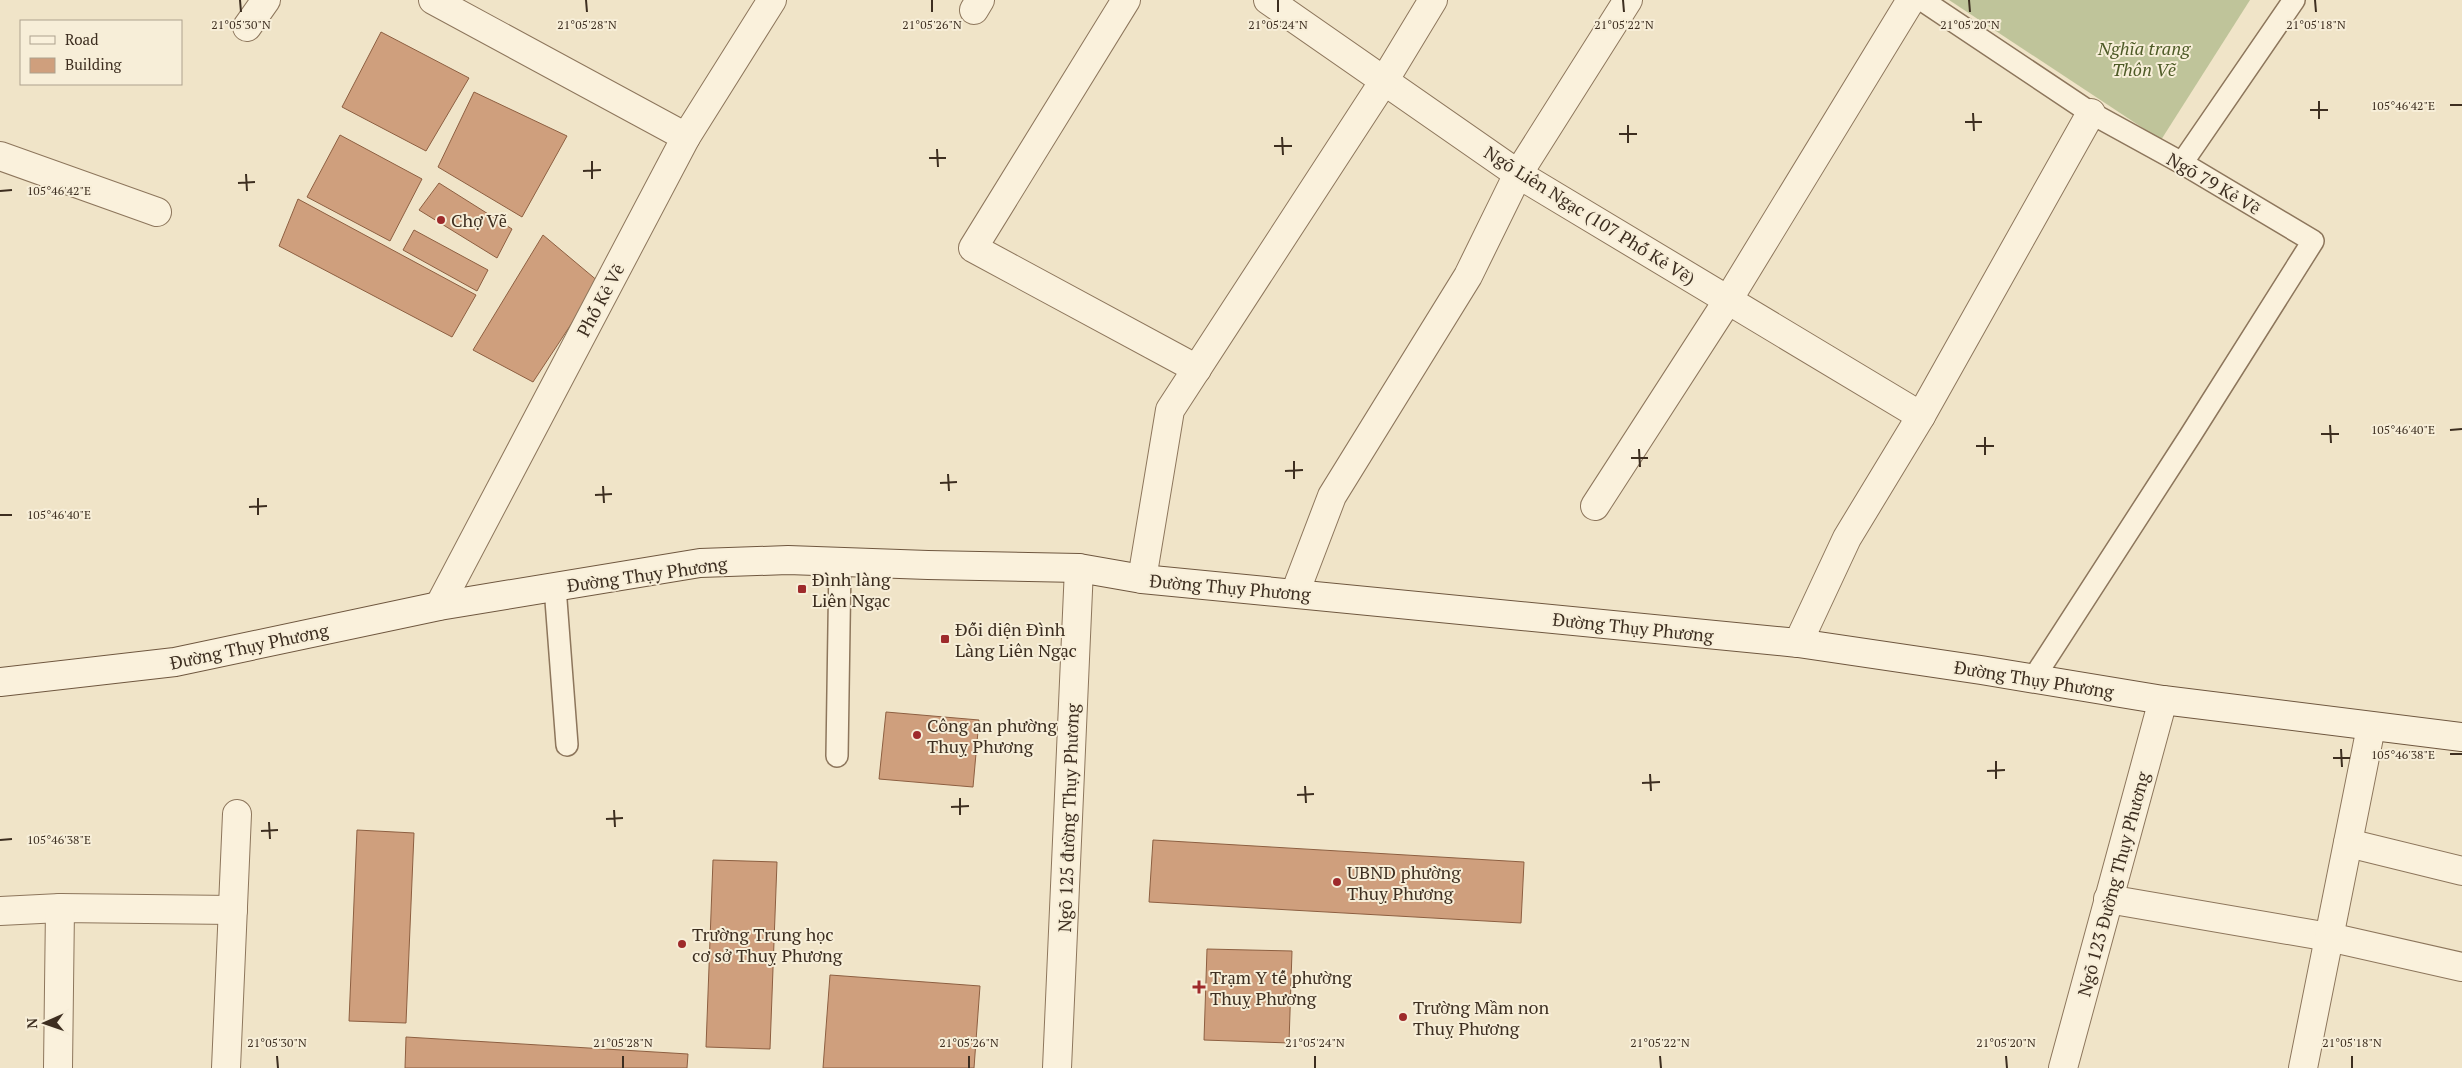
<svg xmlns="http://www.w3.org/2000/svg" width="2462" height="1068" font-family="'PT Serif',serif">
<rect width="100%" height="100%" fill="#f0e4c8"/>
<polygon fill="#bfc49a" points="1949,0 2250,0 2161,140"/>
<g fill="#cf9f7d" stroke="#8d5f41">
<polygon points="381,32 469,78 426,151 342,107"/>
<polygon points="474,92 567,136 522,217 438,167"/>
<polygon points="340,135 422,179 390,241 307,197"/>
<polygon points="439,183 512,229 497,258 419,210"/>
<polygon points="298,199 476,295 452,337 279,246"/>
<polygon points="414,230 488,270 477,291 403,250"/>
<polygon points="543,235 599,282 533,382 473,350"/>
<polygon points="886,712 979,720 973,787 879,779"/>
<polygon points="357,830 414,833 406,1023 349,1021"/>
<polygon points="1153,840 1524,862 1521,923 1149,902"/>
<polygon points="713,860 777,862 770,1049 706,1047"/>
<polygon points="1207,949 1292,951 1289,1043 1204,1040"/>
<polygon points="830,975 980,986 974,1068 823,1068"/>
<polygon points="406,1037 688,1054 687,1068 405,1068"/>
</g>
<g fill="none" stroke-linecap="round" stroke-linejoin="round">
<g stroke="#8d765c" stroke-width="24">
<g id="service">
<polyline points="1922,0 2091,113 2182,163 2313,241 2190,436 2033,679"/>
<polyline points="2182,163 2294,0"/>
<polyline points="555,587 567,745"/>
<polyline points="837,756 840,562"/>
</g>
</g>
<g stroke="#8d765c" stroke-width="30">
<g id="minor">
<polyline points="433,0 686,137"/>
<polyline points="1126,0 973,248 1197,369"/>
<polyline points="1268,0 1518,174 1921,416"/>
<polyline points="974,10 980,0"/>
<polyline points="247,27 266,0"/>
<polyline points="0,156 157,212"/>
<polyline points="1595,506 1728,300 1911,0"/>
<polyline points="1142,579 1170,410 1384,81 1433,0"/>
<polyline points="1295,593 1332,496 1468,276 1518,174 1628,0"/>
<polyline points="439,606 686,137 772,0"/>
<polyline points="1798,643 1847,538 1921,416 2091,113"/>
<polyline points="2348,843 2462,871"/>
<polyline points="2108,899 2329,937 2462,967"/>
<polyline points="0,911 60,908 233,910"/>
<polyline points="58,1068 60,908"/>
<polyline points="226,1068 237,814"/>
<polyline points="1057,1068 1079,568"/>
<polyline points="2063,1068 2163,700"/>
<polyline points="2303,1068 2371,727"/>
</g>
</g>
<g stroke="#6f573f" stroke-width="30">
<polyline id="secondary" points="0,682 175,662 439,606 700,563 788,560 928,565 1079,568 1142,579 1798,643 1981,670 2163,700 2462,737"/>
</g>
<use href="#service" stroke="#faf1dc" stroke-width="21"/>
<use href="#minor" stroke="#faf1dc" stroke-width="28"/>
<use href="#secondary" stroke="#faf1dc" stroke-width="28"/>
</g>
<path fill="none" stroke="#3d2e20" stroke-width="2" d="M240,0L241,12M586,0L587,12M932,0V12M1278,0V12M1623,0L1624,12M1969,0L1970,12M2315,0L2316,12M2319,101V119M2450,105H2462M2310,110H2328M1973,113L1974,131M1965,122H1982M1628,125V143M1619,134H1637M1282,137L1283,155M1274,146H1292M937,149L938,167M929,158H946M592,161V179M583,171L601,170M246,174L247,191M238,183L255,182M0,191L12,190M2330,425L2331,443M2450,430L2462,429M2321,434H2339M1985,437V455M1976,446H1994M1639,449L1640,467M1631,458H1648M1294,461V479M1285,471L1303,470M948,474L949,491M940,483L957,482M603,486L604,503M595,495L612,494M258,498V515M249,507L267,506M0,515H12M2341,749L2342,767M2450,754H2462M2333,758H2350M1996,761V779M1987,771L2005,770M1650,774L1651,791M1642,783L1660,782M1305,786L1306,803M1297,795L1314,794M960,798V815M951,807L969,806M614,810L615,827M606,819L623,818M269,822L270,839M261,831L278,830M0,840L12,839M277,1056L278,1068M623,1056V1068M969,1056V1068M1315,1056V1068M1660,1056L1661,1068M2006,1056L2007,1068M2352,1056V1068"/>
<g fill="#9e2a2b" stroke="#f7eed8" stroke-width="2">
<circle cx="441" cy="220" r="5"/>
<rect x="797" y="584" width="10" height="10" rx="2.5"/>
<rect x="940" y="634" width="10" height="10" rx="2.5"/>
<circle cx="917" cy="735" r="5"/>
<circle cx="1337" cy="882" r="5"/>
<circle cx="682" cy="944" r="5"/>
<path d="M1196.5 979.5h5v5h5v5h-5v5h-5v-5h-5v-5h5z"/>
<circle cx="1403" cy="1017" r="5"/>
</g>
<g text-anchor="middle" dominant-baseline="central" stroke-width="4" stroke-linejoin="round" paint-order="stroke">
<g font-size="18" font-style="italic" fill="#4d5a26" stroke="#f7eed8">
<text x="2144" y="48">Nghĩa trang<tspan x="2144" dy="21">Thôn Vẽ</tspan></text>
</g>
<g font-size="18" fill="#3d2e20" stroke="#f7eed8">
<text transform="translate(2214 183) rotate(30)">Ngõ 79 Kẻ Vẽ</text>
<text transform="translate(1590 215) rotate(32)">Ngõ Liên Ngạc (107 Phố Kẻ Vẽ)</text>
<text transform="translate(600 300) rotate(-62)">Phố Kẻ Vẽ</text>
<text transform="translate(647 574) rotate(-8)">Đường Thụy Phương</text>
<text transform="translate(1230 587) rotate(5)">Đường Thụy Phương</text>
<text transform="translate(1633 627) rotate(6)">Đường Thụy Phương</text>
<text transform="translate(249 646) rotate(-12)">Đường Thụy Phương</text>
<text transform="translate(2034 679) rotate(9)">Đường Thụy Phương</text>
<text transform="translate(1068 818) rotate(-88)">Ngõ 125 đường Thụy Phương</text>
<text transform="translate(2113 884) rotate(-75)">Ngõ 123 Đường Thụy Phương</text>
</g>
<g font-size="18" fill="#3d2e20" stroke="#f7eed8" text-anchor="start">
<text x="451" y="220">Chợ Vẽ</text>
<text x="812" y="579">Đình làng<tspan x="812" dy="21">Liên Ngạc</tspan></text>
<text x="955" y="629">Đối diện Đình<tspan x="955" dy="21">Làng Liên Ngạc</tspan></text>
<text x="927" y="725">Công an phường<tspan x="927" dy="21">Thuỵ Phương</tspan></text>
<text x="1347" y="872">UBND phường<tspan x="1347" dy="21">Thuỵ Phương</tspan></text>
<text x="692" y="934">Trường Trung học<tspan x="692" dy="21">cơ sở Thuỵ Phương</tspan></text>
<text x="1210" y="977">Trạm Y tế phường<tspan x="1210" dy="21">Thuỵ Phương</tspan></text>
<text x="1413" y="1007">Trường Mầm non<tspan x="1413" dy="21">Thuỵ Phương</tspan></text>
</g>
</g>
<g font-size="12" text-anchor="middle" fill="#3d2e20" stroke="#f7eed8" stroke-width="4" stroke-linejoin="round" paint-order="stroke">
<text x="241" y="29">21°05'30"N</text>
<text x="587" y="29">21°05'28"N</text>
<text x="932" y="29">21°05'26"N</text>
<text x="1278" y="29">21°05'24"N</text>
<text x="1624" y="29">21°05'22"N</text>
<text x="1970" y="29">21°05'20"N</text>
<text x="2316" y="29">21°05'18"N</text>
<text x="2403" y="110">105°46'42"E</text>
<text x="59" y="195">105°46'42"E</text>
<text x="2403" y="434">105°46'40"E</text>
<text x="59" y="519">105°46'40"E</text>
<text x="2403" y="759">105°46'38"E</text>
<text x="59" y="844">105°46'38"E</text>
<text x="277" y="1047">21°05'30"N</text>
<text x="623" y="1047">21°05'28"N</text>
<text x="969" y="1047">21°05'26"N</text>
<text x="1315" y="1047">21°05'24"N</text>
<text x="1660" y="1047">21°05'22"N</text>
<text x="2006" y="1047">21°05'20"N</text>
<text x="2352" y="1047">21°05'18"N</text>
</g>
<rect x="20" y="20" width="162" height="65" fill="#f7eed8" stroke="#ada18e"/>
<rect x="30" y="36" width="25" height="8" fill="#faf1dc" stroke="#ada18e"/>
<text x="65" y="45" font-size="15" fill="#3d2e20">Road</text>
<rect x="30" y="58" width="25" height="15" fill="#cf9f7d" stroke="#ada18e"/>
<text x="65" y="70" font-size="15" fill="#3d2e20">Building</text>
<g transform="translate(45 1023) rotate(268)" stroke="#f7eed8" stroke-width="4" paint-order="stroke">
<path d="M0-4L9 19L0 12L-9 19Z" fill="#3d2e20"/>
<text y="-8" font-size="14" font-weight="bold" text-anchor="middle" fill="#3d2e20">N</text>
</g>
</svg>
